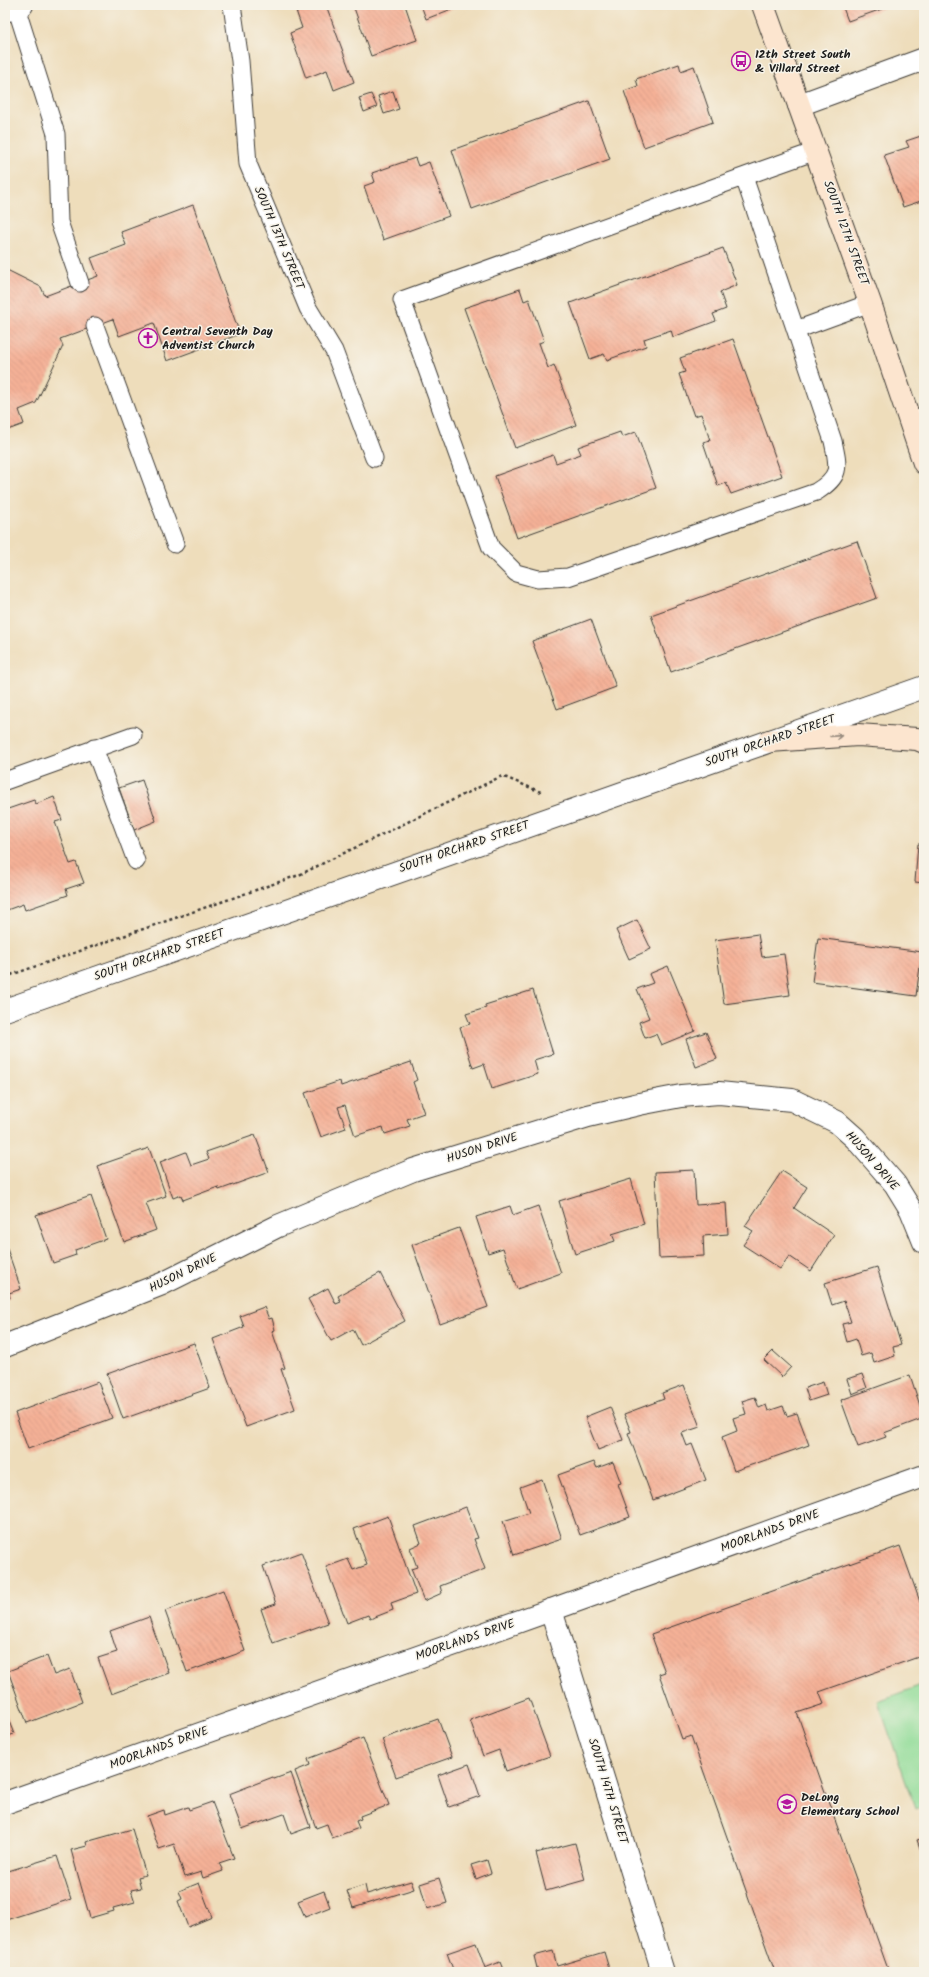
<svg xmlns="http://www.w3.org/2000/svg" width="929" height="1977" font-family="Kalam,sans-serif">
<defs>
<pattern id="building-back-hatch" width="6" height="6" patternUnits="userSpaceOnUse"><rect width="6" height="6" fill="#f5b197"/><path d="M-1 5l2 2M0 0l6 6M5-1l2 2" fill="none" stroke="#d19882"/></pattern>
</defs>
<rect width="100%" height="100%" fill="#f7f3e8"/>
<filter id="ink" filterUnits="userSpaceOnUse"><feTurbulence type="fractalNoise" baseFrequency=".025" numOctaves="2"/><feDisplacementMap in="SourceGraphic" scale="8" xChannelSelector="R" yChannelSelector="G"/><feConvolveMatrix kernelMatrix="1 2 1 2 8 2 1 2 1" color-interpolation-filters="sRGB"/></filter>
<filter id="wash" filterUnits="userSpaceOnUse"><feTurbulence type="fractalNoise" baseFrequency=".012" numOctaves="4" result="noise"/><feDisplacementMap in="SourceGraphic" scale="16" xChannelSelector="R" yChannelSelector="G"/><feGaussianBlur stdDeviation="0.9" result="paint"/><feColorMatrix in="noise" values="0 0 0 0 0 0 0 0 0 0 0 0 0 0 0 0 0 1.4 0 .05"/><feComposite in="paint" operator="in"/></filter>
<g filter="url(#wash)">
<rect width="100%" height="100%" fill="#edb"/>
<polygon fill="#91dc98" stroke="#567c5a" points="924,1684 924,1806 915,1809 878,1701"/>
<g id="blocks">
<g fill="url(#building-back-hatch)">
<polygon points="294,5 326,5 354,82 334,90 327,70 306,78 290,33 302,28"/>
<polygon points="353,5 405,5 417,40 371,56"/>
<polygon points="421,5 462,5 426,19"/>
<polygon points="842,5 893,5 848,21"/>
<polygon points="679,64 681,71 694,66 713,122 644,147 624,91 638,86 636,79"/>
<polygon points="393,91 399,109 384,114 378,96"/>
<polygon points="371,94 377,107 364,112 359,98"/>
<polygon points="589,101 610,159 472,209 452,150"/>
<polygon points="924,135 924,200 903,207 884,155 909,147 906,141"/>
<polygon points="415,158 418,166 429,162 449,216 383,240 364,186 375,182 372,173"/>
<polygon points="193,205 240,334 167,361 154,323 119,336 113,319 60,339 63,346 36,403 19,410 24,424 5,431 5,269 41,287 45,296 98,276 91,258 126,245 121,232"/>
<polygon points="723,248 737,285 720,292 726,309 713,314 716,321 673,337 671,330 644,339 646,346 607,360 604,354 590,359 570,303"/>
<polygon points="520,289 524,301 529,299 544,341 539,343 548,368 554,365 576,425 515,448 464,308"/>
<polygon points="733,339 782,476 731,494 726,483 718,486 703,442 710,440 701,414 694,416 679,374 685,372 680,358"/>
<polygon points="620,432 622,437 636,432 656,488 517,538 495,476 553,455 556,463 581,454 578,447"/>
<polygon points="857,541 877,598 671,672 651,615"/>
<polygon points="591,619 616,687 557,709 532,641"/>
<polygon points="142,780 156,821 134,830 119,788"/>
<polygon points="54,797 62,820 55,822 70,864 76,862 84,883 66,889 68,895 25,910 23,904 7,910 5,905 5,810 34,800 36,804"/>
<polygon points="918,844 924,844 924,883 915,882"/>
<polygon points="637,920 651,949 629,959 616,930"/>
<polygon points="758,934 762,957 784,954 790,995 724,1004 715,940"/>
<polygon points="818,938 922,952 916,996 812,982"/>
<polygon points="668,966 695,1031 661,1045 656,1034 645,1038 639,1022 649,1018 637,989 653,983 649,974"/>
<polygon points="533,990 553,1054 534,1060 538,1074 492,1089 484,1064 473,1068 460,1027 470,1024 466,1014 486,1008 485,1005"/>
<polygon points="706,1032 717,1059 696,1067 686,1039"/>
<polygon points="411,1062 417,1080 413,1082 424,1113 407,1119 410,1126 385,1134 383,1127 355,1136 345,1105 338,1107 346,1128 321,1137 305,1093 340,1081 341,1086"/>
<polygon points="255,1135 269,1172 219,1190 218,1187 183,1200 181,1195 173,1198 160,1162 186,1152 191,1165 209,1159 206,1152"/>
<polygon points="149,1148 166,1196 146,1203 156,1230 124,1242 97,1166"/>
<polygon points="694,1170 696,1205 726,1203 728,1234 703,1236 704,1256 659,1258 655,1172"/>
<polygon points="782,1171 807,1187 794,1208 834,1235 811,1271 789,1256 780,1269 743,1245 753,1231 745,1226"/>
<polygon points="631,1179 644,1224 612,1234 615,1241 575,1254 559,1201"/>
<polygon points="91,1196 106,1239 75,1250 76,1255 53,1263 36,1215"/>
<polygon points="510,1206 513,1215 538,1206 561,1273 517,1289 503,1248 488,1253 476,1217"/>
<polygon points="459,1228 488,1307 440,1324 412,1245"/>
<polygon points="6,1246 21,1289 9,1293 10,1298 5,1300"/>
<polygon points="877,1267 901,1345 893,1347 895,1356 874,1363 871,1353 861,1356 856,1339 847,1342 842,1324 851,1322 844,1301 832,1305 825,1283"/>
<polygon points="380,1273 405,1321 361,1345 353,1329 331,1341 308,1299 328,1288 336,1304 341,1302 338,1296"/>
<polygon points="264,1307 269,1319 272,1318 275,1330 272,1331 285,1368 281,1369 295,1409 246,1427 213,1339 244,1327 240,1316"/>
<polygon points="194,1343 210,1388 123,1419 107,1374"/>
<polygon points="773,1351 791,1367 782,1377 764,1360"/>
<polygon points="862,1374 867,1388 852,1394 847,1379"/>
<polygon points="910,1375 924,1418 884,1433 886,1437 858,1447 841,1400"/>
<polygon points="98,1382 112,1418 28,1449 15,1413"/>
<polygon points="823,1382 827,1395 809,1401 805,1388"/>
<polygon points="684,1385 700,1427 682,1433 687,1446 692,1444 706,1480 653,1500 628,1433 631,1432 624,1414 664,1399 662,1393"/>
<polygon points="755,1397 759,1408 766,1405 768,1411 783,1406 787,1416 797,1413 809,1445 734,1471 722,1437 737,1431 733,1418 746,1414 742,1401"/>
<polygon points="610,1407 623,1440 598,1450 585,1417"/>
<polygon points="594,1462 597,1468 613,1462 621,1483 618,1484 630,1517 580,1535 558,1475"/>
<polygon points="542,1479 562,1539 514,1555 503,1521 529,1513 520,1487"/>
<polygon points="466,1507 478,1538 474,1539 485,1569 440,1586 442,1593 424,1601 411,1569 417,1567 410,1548 421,1543 415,1526"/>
<polygon points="388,1516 416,1594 391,1603 393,1610 370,1619 368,1615 347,1623 326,1567 348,1559 353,1570 367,1565 354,1529"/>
<polygon points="900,1546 924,1613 924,1655 819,1692 824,1704 797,1713 889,1972 775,1972 691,1736 682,1739 659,1674 665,1672 651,1634"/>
<polygon points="301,1552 328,1623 273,1643 261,1609 276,1604 263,1566"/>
<polygon points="223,1590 245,1651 187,1672 165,1611"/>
<polygon points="149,1617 169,1673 111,1694 98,1658 117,1652 110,1631"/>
<polygon points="47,1656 54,1675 70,1669 82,1702 27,1723 8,1671"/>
<polygon points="529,1698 550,1756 506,1771 499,1750 483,1756 470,1720"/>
<polygon points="5,1711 14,1734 5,1737"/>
<polygon points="438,1719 452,1757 396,1777 382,1739"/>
<polygon points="363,1738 389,1805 360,1816 361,1819 356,1821 359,1828 332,1838 327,1824 316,1828 295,1771 310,1765 308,1759"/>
<polygon points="469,1764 480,1796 449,1807 438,1775"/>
<polygon points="291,1773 310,1827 291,1834 284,1814 242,1829 229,1794 273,1777 274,1779"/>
<polygon points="212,1802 234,1858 219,1863 223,1871 203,1878 201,1872 185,1877 174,1844 159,1849 147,1816 164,1810 165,1815 188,1807 189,1810"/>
<polygon points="132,1829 146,1875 138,1877 141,1888 131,1890 135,1902 113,1908 114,1911 90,1918 71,1850 87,1846 86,1842"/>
<polygon points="924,1838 924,1859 917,1840"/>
<polygon points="575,1843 585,1880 546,1891 536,1853"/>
<polygon points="57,1856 71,1899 6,1920 5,1872"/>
<polygon points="487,1860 491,1873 476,1879 471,1865"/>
<polygon points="439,1878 447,1903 427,1909 420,1884"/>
<polygon points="411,1881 414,1889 353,1908 347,1891 365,1885 367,1894"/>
<polygon points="199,1883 212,1917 188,1927 178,1901 182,1899 179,1891"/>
<polygon points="324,1891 330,1907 305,1917 298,1901"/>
<polygon points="476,1943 485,1968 500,1962 504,1972 454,1972 447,1953"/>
<polygon points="553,1951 557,1966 604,1952 610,1972 538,1972 534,1956"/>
</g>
</g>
</g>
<g filter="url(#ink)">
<use href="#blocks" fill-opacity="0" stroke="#3c3934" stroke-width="1"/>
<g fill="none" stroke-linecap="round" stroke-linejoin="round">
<g stroke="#3c3934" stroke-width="19">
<g id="service">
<polyline points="232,5 240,61 248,164 308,308 334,351 374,458"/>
<polyline points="16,7 56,134 59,222 80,283"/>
<path d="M744,177L833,441C839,468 841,476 816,492L568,577L538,579L516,573L491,548L402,300L765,169L816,151"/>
<polyline points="95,326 175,544"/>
<polyline points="796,330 870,303"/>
<polyline points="910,421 924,416"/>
<polyline points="94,748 136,861"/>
<polyline points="5,781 133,735"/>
</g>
</g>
<g stroke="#3c3934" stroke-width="24">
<g id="minor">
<polyline points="5,11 22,5"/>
<polyline points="799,105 924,59"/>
<polyline points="5,1346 162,1284 278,1226 413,1170 588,1116 639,1104 681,1096 719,1093 792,1100 837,1122 855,1138 895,1184 911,1210 924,1242"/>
<polyline points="551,1610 663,1972"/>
<polyline points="5,1803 551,1610 924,1476"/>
</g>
</g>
<g stroke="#3c3934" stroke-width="24">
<polyline id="tertiary" points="5,1010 924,687"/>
</g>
<g stroke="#3c3934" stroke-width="24">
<g id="secondary">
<polyline points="763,5 870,303 924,463"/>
<polyline points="769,741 858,735 917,739 924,742"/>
</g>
</g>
<polyline stroke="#3c3934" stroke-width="2.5" stroke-dasharray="3 3" stroke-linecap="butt" points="5,977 299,875 502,776 541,792"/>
<use href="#service" stroke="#fff" stroke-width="17"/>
<use href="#minor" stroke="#fff" stroke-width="22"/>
<use href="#tertiary" stroke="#fff" stroke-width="22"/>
<use href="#secondary" stroke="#fce5cf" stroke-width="22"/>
</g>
<defs><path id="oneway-shaft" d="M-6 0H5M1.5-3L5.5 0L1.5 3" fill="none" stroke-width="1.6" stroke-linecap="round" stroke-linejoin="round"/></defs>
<use stroke="#978b7e" href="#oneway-shaft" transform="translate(836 736) rotate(-4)"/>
</g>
<defs>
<g id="bus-ring" transform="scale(1)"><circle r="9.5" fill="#f7f3e8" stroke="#b5179e" stroke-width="1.5"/><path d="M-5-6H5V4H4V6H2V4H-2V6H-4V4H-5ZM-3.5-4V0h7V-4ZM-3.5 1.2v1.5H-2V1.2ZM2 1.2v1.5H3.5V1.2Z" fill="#b5179e"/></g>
<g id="church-ring" transform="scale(1)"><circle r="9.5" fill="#f7f3e8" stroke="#b5179e" stroke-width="1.5"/><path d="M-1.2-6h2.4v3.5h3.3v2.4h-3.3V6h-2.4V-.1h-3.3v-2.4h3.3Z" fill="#b5179e"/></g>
<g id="school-ring" transform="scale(1)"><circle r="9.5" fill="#f7f3e8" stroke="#b5179e" stroke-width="1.5"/><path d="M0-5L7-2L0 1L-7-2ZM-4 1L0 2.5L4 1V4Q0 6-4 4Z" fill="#b5179e"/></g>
</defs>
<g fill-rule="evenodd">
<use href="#bus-ring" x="741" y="61"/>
<use href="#church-ring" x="148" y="338"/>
<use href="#school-ring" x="787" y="1804"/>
</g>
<g text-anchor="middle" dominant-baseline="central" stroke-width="3" stroke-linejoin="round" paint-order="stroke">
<g font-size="12" font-weight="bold" fill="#1c1c1c" stroke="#f7f3e8" text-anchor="start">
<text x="755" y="54">12th Street South<tspan x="755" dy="14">&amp; Villard Street</tspan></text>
<text x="162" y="331">Central Seventh Day<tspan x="162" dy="14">Adventist Church</tspan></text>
<text x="801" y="1797">DeLong<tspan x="801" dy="14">Elementary School</tspan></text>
</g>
<g font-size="12" fill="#1c1c1c" stroke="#f7f3e8">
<text transform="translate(846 233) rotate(70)">SOUTH 12TH STREET</text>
<text transform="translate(279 238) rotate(67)">SOUTH 13TH STREET</text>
<text transform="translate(770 741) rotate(-19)">SOUTH ORCHARD STREET</text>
<text transform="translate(464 847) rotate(-19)">SOUTH ORCHARD STREET</text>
<text transform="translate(159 955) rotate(-19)">SOUTH ORCHARD STREET</text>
<text transform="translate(482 1148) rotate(-18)">HUSON DRIVE</text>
<text transform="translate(872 1161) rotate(49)">HUSON DRIVE</text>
<text transform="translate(183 1273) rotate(-26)">HUSON DRIVE</text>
<text transform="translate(770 1531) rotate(-20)">MOORLANDS DRIVE</text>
<text transform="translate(465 1640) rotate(-19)">MOORLANDS DRIVE</text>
<text transform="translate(159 1748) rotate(-20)">MOORLANDS DRIVE</text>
<text transform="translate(608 1791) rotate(73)">SOUTH 14TH STREET</text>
</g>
</g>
<rect width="929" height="1977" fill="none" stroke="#f7f3e8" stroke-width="20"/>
</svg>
